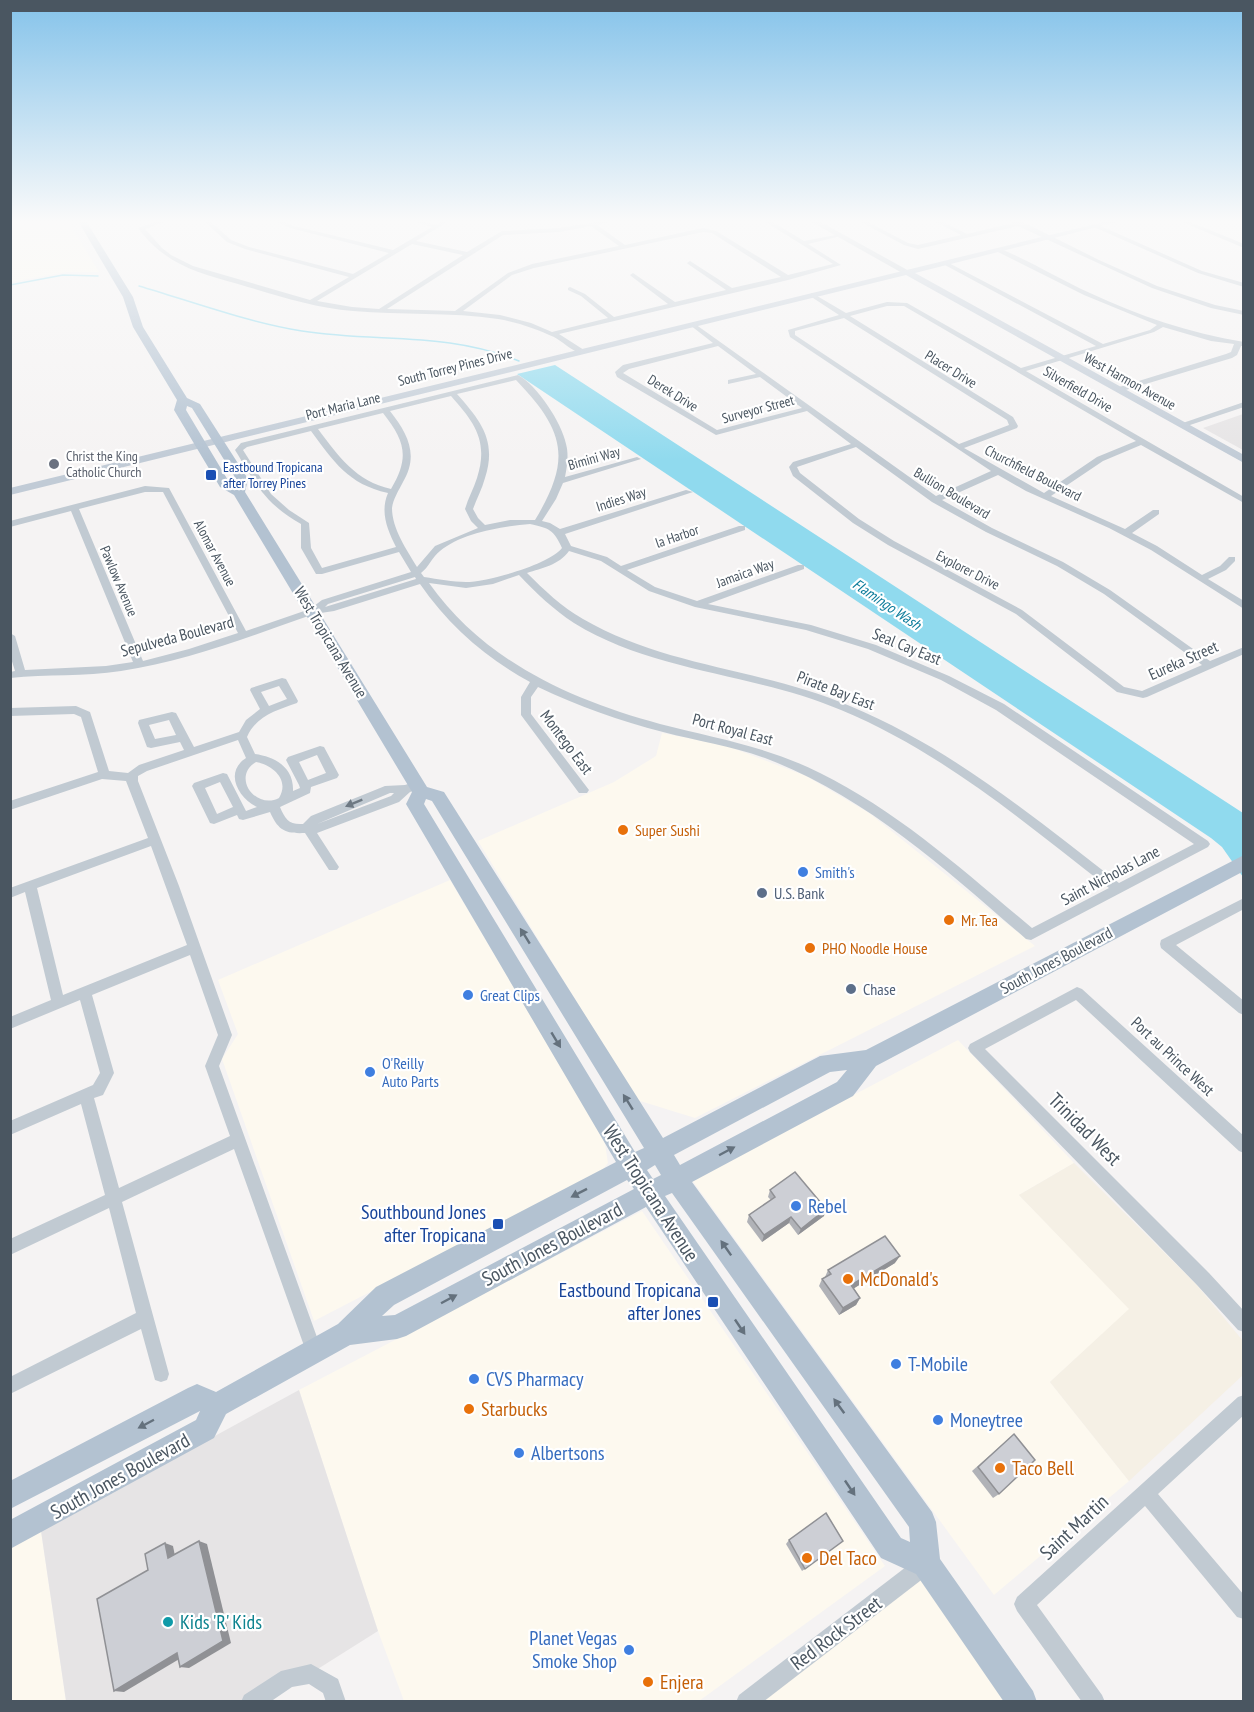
<svg xmlns="http://www.w3.org/2000/svg" width="1254" height="1712" font-family="'PT Sans Narrow',sans-serif">
<rect width="100%" height="100%" fill="#f5f3f3"/>
<g fill="#fdf9ef">
<polygon points="11,221 68,221 99,272 67,272 11,282"/>
<polygon points="662,733 727,746 806,776 869,813 1035,946 695,1118 637,1100 478,841 614,782 656,756"/>
<polygon points="450,880 597,1128 605,1144 608,1163 600,1173 314,1321 222,1059 238,1034 218,980"/>
<polygon points="958,1040 1074,1163 1019,1195 1130,1309 1050,1382 1129,1481 994,1595 692,1180"/>
<polygon points="642,1211 885,1566 699,1701 404,1701 378,1631 299,1390"/>
<polygon points="41,1531 66,1701 11,1701 10,1548"/>
<polygon points="927,1568 1021,1702 746,1702"/>
</g>
<g fill="#e6e4e5">
<polygon points="1243,414 1243,450 1203,428"/>
<polygon points="299,1390 378,1631 267,1701 66,1701 41,1531"/>
</g>
<polygon fill="#f5f0e5" points="1074,1163 1196,1284 1243,1341 1243,1375 1129,1481 1050,1382 1129,1309 1019,1195"/>
<polygon fill="#90daee" points="555,365 1243,813 1243,877 1222,847 1211,838 517,374"/>
<g fill="none" stroke-linecap="round" stroke-linejoin="round">
<g stroke="#90daee" stroke-width="1.5">
<polyline points="10,285 63,275 98,276"/>
<path d="M139,286C193,302 247,322 302,331C379,343 445,331 519,361"/>
</g>
<g fill="#c1cad2" fill-rule="evenodd">
<path d="M158,221H167L145,229L162,248L171,255L193,266L310,300L349,277L245,249L227,242L204,221H210L231,240L249,247L353,274L389,253L290,228L275,221H283L294,226L393,250L432,227L413,221L437,224L442,221H449L416,241L467,252L502,231L559,228L602,221H614L597,225L625,245L703,228L716,231L788,275L833,264L764,221H771L804,241L841,234V236L808,244L841,265L788,280L559,334L584,350L585,352L581,354C571,350 563,342 554,337C537,329 517,322 498,319C450,312 402,315 353,311C314,308 276,295 238,284C196,272 166,265 138,228ZM591,226L619,246L532,264L508,273L455,311L387,309L503,235L559,232ZM703,232L712,233L781,277L732,288L690,261L687,263L688,264L726,290L675,302L633,273L630,275L631,276L668,304L614,317L585,294L570,287L568,288V290L581,296L608,318L552,332L531,323L500,315L463,311L512,275L534,268ZM412,244L463,255L379,309L352,307L317,301Z"/>
<polygon points="859,221 866,221 908,243 918,245 961,235 934,221 941,221 967,234 1013,223 1010,221 1021,221 1099,260 1157,286 1215,305 1244,311 1244,315 1211,308 1152,288 1018,226 918,249 904,245"/>
<polygon points="1180,221 1188,221 1244,244 1244,248"/>
<polygon points="1096,224 1202,271 1244,283 1244,287 1198,273 1094,227"/>
<path d="M998,248C1029,260 1059,279 1090,293C1139,316 1189,333 1244,342V346H1241L1237,355L1232,358L1119,392H1116V388L1226,354L1231,352L1234,344L1211,341L1163,327L1154,332L1026,371L1244,497V503L1141,445L1103,461L1051,496L1125,529L1153,510H1159V514L1132,533L1157,546L1202,575L1220,566L1229,557H1235V561L1226,570L1208,579L1244,601V609L1151,550L1109,528L1026,491L998,475L942,500L992,528L1063,562L1110,590L1210,661L1244,647V654L1147,697L1143,698L1117,692L1016,614L888,545L853,523L793,476L789,467L793,462L851,444L807,411L716,435L617,377L615,372L623,365L713,343L690,325L695,324L936,496L991,471L790,337L788,330L839,315L810,296L809,295L812,293L846,313L887,302L907,303L1021,368L1096,346L943,264V262L945,261L1103,344L1150,330L1157,325L1084,295L996,251ZM887,306H904L1136,441L1097,457L1044,493L964,448L1017,428L1018,426L1013,417L850,316ZM844,318L1007,420L1009,425L959,444L795,335V331ZM718,346L756,374L728,380V384L760,377L802,408L717,430L623,373L629,369ZM856,447L932,502L986,532L1057,566L1104,594L1202,665L1142,691L1124,687L1022,610L894,541L859,519L800,473L797,467Z"/>
<path d="M518,375C537,385 562,423 566,444C569,455 567,466 565,477L637,457L641,459L563,483L556,499L542,521L550,523L560,529L686,490L693,492L565,534L571,546L607,557L621,566L739,526H745V530L627,570L655,587L697,601L798,565H804V569L708,604L811,625L876,645L949,676L1004,704L1208,841L1210,844L1208,847L1031,940L1026,939C946,870 866,796 765,758C732,746 697,741 663,732C620,721 578,706 538,687L531,697V714L589,790L587,793H579L521,715V697L530,682C486,658 449,626 420,584L334,611L314,614C251,636 187,661 121,671C84,677 47,674 10,678V672L15,671L10,655V633L15,636L25,670L106,666L133,662L71,511L10,527V521L145,486L169,488L246,631L310,609L322,600L411,572L399,552L322,574H316L301,548V524C264,503 256,484 235,450L241,443ZM516,380C565,431 572,459 535,520H510L485,525L478,518L473,509C477,498 482,489 485,478C497,441 481,421 457,394ZM451,396C474,422 489,441 477,478C474,488 468,498 465,509L471,521L478,528L435,546L417,567C407,550 392,529 392,508C393,499 399,490 403,482C419,455 408,434 390,411ZM383,413C405,441 410,457 391,489C356,481 339,457 318,429ZM311,431C334,462 348,484 388,493C380,512 387,529 396,547L322,568L311,548L309,523L289,510L271,494L243,450L247,447ZM145,492H163L238,633L189,649L143,661L79,509ZM530,524C549,528 554,530 562,548C550,564 488,582 466,582C453,582 438,579 424,577L421,573C429,567 432,557 440,551C461,533 503,526 530,524ZM569,551L601,561L649,591L695,607L806,630L868,649L941,680L996,710L1194,844L1119,883C1033,817 951,748 850,706C764,669 665,667 583,619C562,607 544,590 527,573C542,568 559,565 569,551ZM519,575C536,593 554,610 574,623C655,673 755,673 841,710C942,752 1024,822 1109,888L1032,928C965,872 899,812 820,773C769,747 715,738 660,724C571,700 484,661 429,583L466,588L493,584ZM415,577L416,579L325,607L328,604Z"/>
<polygon points="1244,402 1244,407 1184,427 1177,425"/>
<path d="M282,678L286,679L298,701L297,703C277,710 256,716 247,737L255,754C276,757 294,768 293,791L300,788L299,785L286,760L288,757L320,746L324,747L339,775L337,778L311,787L310,793L280,807C285,819 289,825 303,824L311,816L385,786L405,785L417,781L423,785L421,788L410,792L399,802L317,833L337,864L339,867L337,870H329L305,833C285,834 278,830 270,812L243,820L239,819L237,815L214,824L210,823L192,786L194,783L223,773L227,774L246,811L257,807C238,798 224,772 246,758L238,740L147,771L138,776V781L179,886L232,1035L219,1066L322,1351L320,1357L314,1359L308,1357L234,1149L122,1202L169,1374L167,1380L161,1382L155,1380L141,1329L10,1394V1377L136,1313L109,1208L10,1255V1239L105,1195L81,1104L10,1135V1121L93,1085L100,1073L80,1000L10,1029V1017L51,1000L25,892L10,898V888L148,838L126,781L102,779L10,810V801L98,772L81,717L74,714L10,716V708L76,706L90,712L109,771L128,773L139,765L184,750L180,742L151,748L147,747L138,723L139,720L172,712L176,713L194,747L239,732L246,720L260,709L250,690L251,688ZM279,686L287,699L269,706L261,692ZM169,720L176,735L155,739L149,725ZM317,755L326,773L308,780L299,762ZM256,762C273,765 290,780 279,798C256,810 231,777 256,762ZM220,782L233,807L217,814L205,788ZM390,793H394L391,796L317,824ZM151,846L187,945L63,995L37,888ZM190,955L218,1035L205,1066L230,1136L119,1188L94,1098L103,1095L114,1073L92,995Z"/>
<polygon points="1244,898 1244,909 1176,945 1244,1001 1244,1015 1239,1013 1161,948 1160,944 1161,940"/>
<polygon points="1077,987 1082,989 1244,1136 1244,1153 1239,1151 1076,1000 985,1049 1209,1273 1244,1311 1244,1332 1238,1330 1197,1285 970,1052 968,1048 970,1044"/>
<polygon points="1244,1395 1244,1415 1158,1494 1244,1595 1244,1619 1237,1617 1145,1506 1037,1605 1102,1695 1105,1702 1082,1702 1017,1611 1014,1604 1017,1597 1238,1397"/>
<polygon points="926,1555 933,1557 935,1564 933,1571 763,1702 736,1702 739,1695 919,1557"/>
<polygon points="311,1664 338,1679 346,1702 326,1702 323,1693 309,1684 292,1687 270,1702 241,1702 244,1695 281,1671"/>
</g>
<polygon fill="#c1cad2" fill-rule="evenodd" points="810,221 819,221 911,272 904,274"/>
<polygon fill="#c1cbd6" fill-rule="evenodd" points="1108,221 1121,221 915,273 1244,455 1244,463 906,275 10,495 10,488"/>
<path fill="#b3c2d1" fill-rule="evenodd" d="M78,221H86L133,297L143,327L187,398L200,404L248,479L245,492L427,787L444,792L663,1138L820,1056L866,1050L1244,855V871L876,1066L853,1096L692,1182L932,1512L936,1522L940,1559L1033,1691L1037,1702H1004L916,1574L881,1558L646,1207L406,1336L397,1339L350,1345L226,1414L214,1438L10,1549V1520L196,1420L200,1411L10,1509V1481L188,1388L197,1384L216,1392L338,1324L376,1287L616,1162L406,804L412,792L234,495L220,487L174,410L177,400L133,327L123,297ZM187,406L192,408L236,479L234,484L229,482L186,410ZM426,799L432,801L644,1148L635,1152L424,804ZM847,1070L837,1082L680,1165L674,1155L830,1072ZM655,1165L661,1175L653,1179L647,1170ZM627,1180L634,1189L395,1315L382,1316L394,1305ZM672,1193L909,1527L910,1542L901,1538L665,1196Z"/>
</g>
<g fill="#b0b2b7">
<polygon points="770,1190 824,1216 798,1235 789,1223 762,1242 747,1222 749,1215 771,1200 768,1197"/>
<polygon points="895,1263 854,1288 860,1298 856,1305 839,1315 819,1286 822,1279 825,1277 828,1270"/>
<polygon points="1014,1434 999,1494 993,1498 972,1471"/>
<polygon points="789,1540 843,1541 802,1571 786,1544"/>
</g>
<g fill="#909195">
<polygon points="826,1209 824,1216 798,1235 801,1229"/>
<polygon points="791,1217 789,1223 762,1242 764,1235"/>
<polygon points="900,1256 895,1263 848,1292 851,1285"/>
<polygon points="860,1298 856,1305 839,1315 843,1308"/>
<polygon points="199,1541 207,1544 231,1643 189,1668 180,1667"/>
<polygon points="165,1543 173,1546 176,1561 168,1558"/>
<polygon points="177,1653 186,1655 124,1692 114,1691"/>
</g>
<g fill="#cdcfd5" stroke="#909195" stroke-width="1.5">
<polygon points="795,1172 826,1209 801,1229 791,1217 764,1235 749,1215 775,1197 770,1190"/>
<polygon points="885,1236 900,1256 851,1285 860,1298 843,1308 822,1279 831,1274 828,1270"/>
<polygon points="1014,1434 1035,1460 999,1494 978,1467"/>
<polygon points="826,1513 843,1541 805,1569 789,1540"/>
<polygon points="199,1541 223,1641 180,1667 177,1653 114,1691 97,1599 148,1570 145,1554 165,1543 168,1558"/>
</g>
<defs><path id="oneway-solid" d="M-6-.8H1V-3.2L6.5 0L1 3.2V.8H-6Z" transform="scale(1.5)"/></defs>
<use fill="#6e7983" href="#oneway-solid" transform="translate(354 803) rotate(158)"/>
<g fill="#64717d">
<use href="#oneway-solid" transform="translate(525 936) rotate(-122)"/>
<use href="#oneway-solid" transform="translate(556 1040) rotate(59)"/>
<use href="#oneway-solid" transform="translate(628 1102) rotate(-122)"/>
<use href="#oneway-solid" transform="translate(727 1151) rotate(-28)"/>
<use href="#oneway-solid" transform="translate(579 1193) rotate(153)"/>
<use href="#oneway-solid" transform="translate(726 1248) rotate(-125)"/>
<use href="#oneway-solid" transform="translate(449 1299) rotate(-28)"/>
<use href="#oneway-solid" transform="translate(740 1327) rotate(56)"/>
<use href="#oneway-solid" transform="translate(839 1406) rotate(-126)"/>
<use href="#oneway-solid" transform="translate(146 1424) rotate(152)"/>
<use href="#oneway-solid" transform="translate(850 1488) rotate(56)"/>
</g>
<linearGradient id="sky" x2="0" y2="1"><stop stop-color="#85c3ea"/><stop offset="0.48" stop-color="#fafafa"/><stop offset="1" stop-color="#fafafa" stop-opacity="0"/></linearGradient>
<rect width="1254" height="461" fill="url(#sky)"/>
<circle fill="#6b7280" stroke="#fff" stroke-width="2" cx="54" cy="464" r="6"/>
<g fill="#1a4fb4" stroke="#fff" stroke-width="2">
<rect x="205" y="469" width="12" height="12" rx="3"/>
<rect x="492" y="1218" width="12" height="12" rx="3"/>
<rect x="707" y="1296" width="12" height="12" rx="3"/>
</g>
<g fill="#e8710a" stroke="#fff" stroke-width="2">
<circle cx="623" cy="830" r="6"/>
<circle cx="949" cy="920" r="6"/>
<circle cx="810" cy="948" r="6"/>
<circle cx="848" cy="1279" r="6"/>
<circle cx="469" cy="1409" r="6"/>
<circle cx="1000" cy="1468" r="6"/>
<circle cx="807" cy="1558" r="6"/>
<circle cx="648" cy="1682" r="6"/>
</g>
<g fill="#3f7fe0" stroke="#fff" stroke-width="2">
<circle cx="803" cy="872" r="6"/>
<circle cx="468" cy="995" r="6"/>
<circle cx="370" cy="1072" r="6"/>
<circle cx="796" cy="1206" r="6"/>
<circle cx="896" cy="1364" r="6"/>
<circle cx="474" cy="1379" r="6"/>
<circle cx="938" cy="1420" r="6"/>
<circle cx="519" cy="1453" r="6"/>
<circle cx="629" cy="1650" r="6"/>
</g>
<g fill="#5c6f8a" stroke="#fff" stroke-width="2">
<circle cx="762" cy="893" r="6"/>
<circle cx="851" cy="989" r="6"/>
</g>
<circle fill="#0f9aa8" stroke="#fff" stroke-width="2" cx="168" cy="1622" r="6"/>
<g text-anchor="middle" dominant-baseline="central" stroke-width="4.5" stroke-linejoin="round" paint-order="stroke">
<g font-size="14" fill="#4a5661" stroke="#fff">
<text transform="translate(455 367) rotate(-14)">South Torrey Pines Drive</text>
<text transform="translate(951 369) rotate(32)">Placer Drive</text>
<text transform="translate(1130 381) rotate(29)">West Harmon Avenue</text>
<text transform="translate(1078 389) rotate(30)">Silverfield Drive</text>
<text transform="translate(673 393) rotate(32)">Derek Drive</text>
<text transform="translate(343 406) rotate(-14)">Port Maria Lane</text>
<text transform="translate(758 409) rotate(-15)">Surveyor Street</text>
<text transform="translate(594 458) rotate(-16)">Bimini Way</text>
<text transform="translate(1033 473) rotate(27)">Churchfield Boulevard</text>
<text transform="translate(952 493) rotate(31)">Bullion Boulevard</text>
<text transform="translate(621 499) rotate(-18)">Indies Way</text>
<text transform="translate(677 536) rotate(-19)">la Harbor</text>
<text transform="translate(215 553) rotate(62)">Alomar Avenue</text>
<text transform="translate(968 570) rotate(27)">Explorer Drive</text>
<text transform="translate(745 573) rotate(-20)">Jamaica Way</text>
<text transform="translate(119 581) rotate(67)">Pawlow Avenue</text>
</g>
<g font-size="14" fill="#5b616d" stroke="#fff" text-anchor="start">
<text x="66" y="456">Christ the King<tspan x="66" dy="16">Catholic Church</tspan></text>
</g>
<g font-size="14" fill="#164399" stroke="#fff" text-anchor="start">
<text x="223" y="467">Eastbound Tropicana<tspan x="223" dy="16">after Torrey Pines</tspan></text>
</g>
<g font-size="15" font-style="italic" fill="#0c7c9b" stroke="#fff">
<text transform="translate(887 604) rotate(34)">Flamingo Wash</text>
</g>
<g font-size="16" fill="#4a5661" stroke="#fff">
<text transform="translate(177 636) rotate(-15)">Sepulveda Boulevard</text>
<text transform="translate(331 642) rotate(59)">West Tropicana Avenue</text>
<text transform="translate(907 646) rotate(22)">Seal Cay East</text>
<text transform="translate(1183 660) rotate(-24)">Eureka Street</text>
<text transform="translate(836 690) rotate(21)">Pirate Bay East</text>
<text transform="translate(733 729) rotate(15)">Port Royal East</text>
<text transform="translate(567 742) rotate(53)">Montego East</text>
<text transform="translate(1110 875) rotate(-28)">Saint Nicholas Lane</text>
<text transform="translate(1056 960) rotate(-28)">South Jones Boulevard</text>
<text transform="translate(1173 1056) rotate(43)">Port au Prince West</text>
</g>
<g font-size="16" fill="#c56008" stroke="#fff" text-anchor="start">
<text x="635" y="830">Super Sushi</text>
<text x="961" y="920">Mr. Tea</text>
<text x="822" y="948">PHO Noodle House</text>
</g>
<g font-size="16" fill="#366cbe" stroke="#fff" text-anchor="start">
<text x="815" y="872">Smith's</text>
<text x="480" y="995">Great Clips</text>
<text x="382" y="1063">O'Reilly<tspan x="382" dy="18">Auto Parts</tspan></text>
</g>
<g font-size="16" fill="#4e5e75" stroke="#fff" text-anchor="start">
<text x="774" y="893">U.S. Bank</text>
<text x="863" y="989">Chase</text>
</g>
<g font-size="20" fill="#4a5661" stroke="#fff">
<text transform="translate(1085 1129) rotate(45)">Trinidad West</text>
<text transform="translate(651 1193) rotate(57)">West Tropicana Avenue</text>
<text transform="translate(552 1244) rotate(-28)">South Jones Boulevard</text>
<text transform="translate(120 1476) rotate(-29)">South Jones Boulevard</text>
<text transform="translate(1074 1527) rotate(-43)">Saint Martin</text>
<text transform="translate(836 1633) rotate(-37)">Red Rock Street</text>
</g>
<g font-size="20" fill="#366cbe" stroke="#fff" text-anchor="start">
<text x="808" y="1206">Rebel</text>
<text x="908" y="1364">T-Mobile</text>
<text x="486" y="1379">CVS Pharmacy</text>
<text x="950" y="1420">Moneytree</text>
<text x="531" y="1453">Albertsons</text>
<text x="617" y="1638" text-anchor="end">Planet Vegas<tspan x="617" dy="23">Smoke Shop</tspan></text>
</g>
<g font-size="20" fill="#164399" stroke="#fff" text-anchor="end">
<text x="486" y="1212">Southbound Jones<tspan x="486" dy="23">after Tropicana</tspan></text>
<text x="701" y="1290">Eastbound Tropicana<tspan x="701" dy="23">after Jones</tspan></text>
</g>
<g font-size="20" fill="#c56008" stroke="#fff" text-anchor="start">
<text x="860" y="1279">McDonald's</text>
<text x="481" y="1409">Starbucks</text>
<text x="1012" y="1468">Taco Bell</text>
<text x="819" y="1558">Del Taco</text>
<text x="660" y="1682">Enjera</text>
</g>
<g font-size="20" fill="#0d838f" stroke="#fff" text-anchor="start">
<text x="180" y="1622">Kids 'R' Kids</text>
</g>
</g>
<rect width="1254" height="1712" fill="none" stroke="#4a5661" stroke-width="24"/>
</svg>
